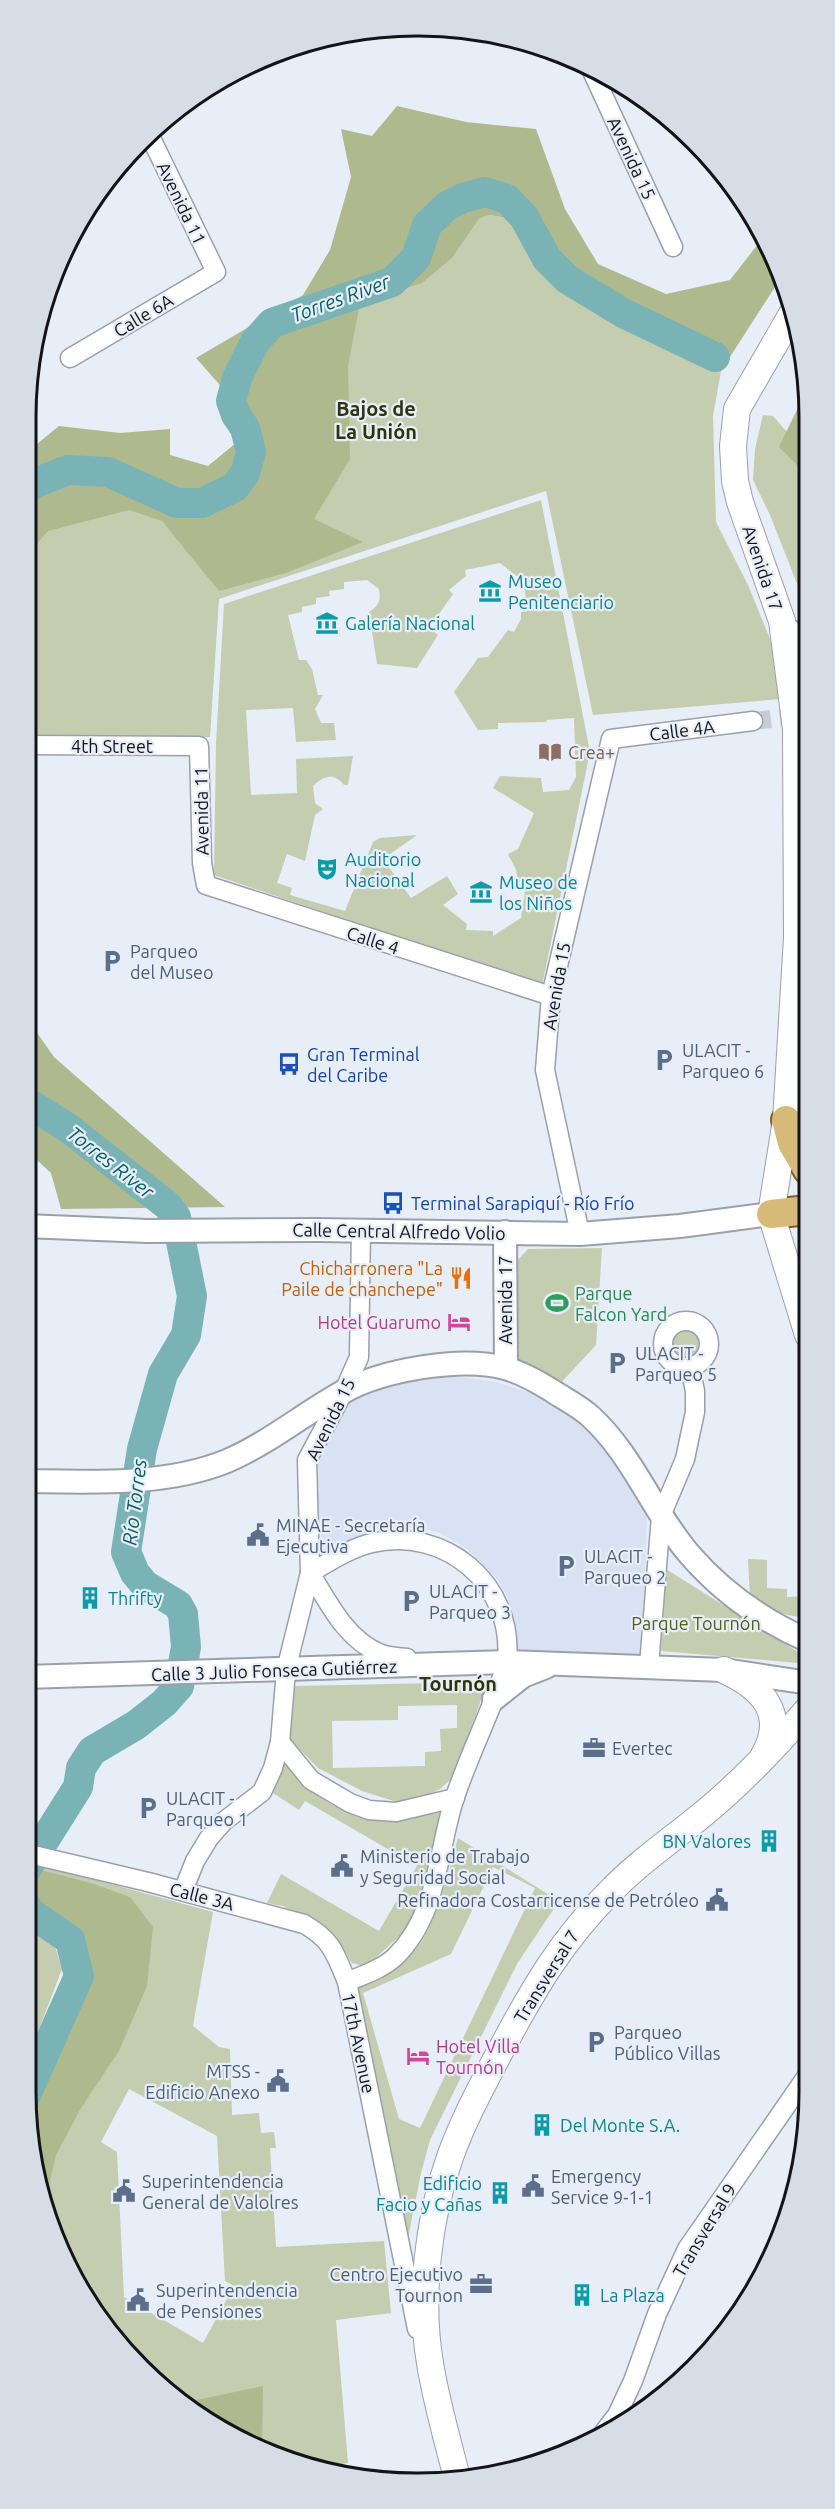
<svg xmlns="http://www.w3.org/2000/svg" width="835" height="2509" font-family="Ubuntu,sans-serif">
<rect width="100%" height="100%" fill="#e7eef8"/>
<polygon fill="#d8e2f3" points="453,1376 497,1382 536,1395 566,1413 601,1443 626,1475 647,1515 642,1655 518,1651 515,1627 507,1596 497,1579 467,1549 438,1532 413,1527 386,1531 323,1549 311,1462 348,1398 405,1379"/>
<g fill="#c4cdaf" fill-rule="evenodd">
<polygon points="489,215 518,220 529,248 619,324 721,371 713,416 716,522 748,585 770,639 781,699 593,715 546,491 219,599 210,737 26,737 26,503 228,511 281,330 453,257 479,219"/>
<polygon points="763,415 773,416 806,454 807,609 770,515 753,480 755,449"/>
<path d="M541,500L590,752L542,986L214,875L216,744L224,604ZM500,563L523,581L528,611L521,612V619L514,632L508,630L488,657L478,658L454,692L478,730L498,729V723L546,722L547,720L574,718L576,777L569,790L543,792L541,778L500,776L493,788L534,813L518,849L508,854L516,870L519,886H526L521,918L493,936V931L466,930L467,924L443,905L458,894L447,876L411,898L383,859L417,835L380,838L373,842L345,911L290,895L292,888L277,883L287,854L305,861L315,815L323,809L315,803L313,786C323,776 334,772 344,785H348L353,756L296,759L297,793L251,795L246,710L293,708L296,742L336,740L334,723H321L315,709L323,695H318L312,669L306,660H299L288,615L302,612V607L316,604V598L330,596L329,591L344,589V582L367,580L379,589C381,600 379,606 369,612L377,664L417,668L438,635L429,628L453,594L449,590L466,576L465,570Z"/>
<polygon points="602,1248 596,1345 557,1387 518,1361 516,1262 528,1249"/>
<circle cx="686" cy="1344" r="17"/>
<path d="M748,1559L767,1560V1588L787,1589V1597L809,1596V1617C785,1618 770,1609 750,1597Z"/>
<polygon points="666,1569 809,1659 809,1664 661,1651"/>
<path d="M487,1682L455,1776L440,1789L417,1800L394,1801L362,1791L318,1768L286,1735L294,1686ZM457,1705V1728L440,1729L441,1751L425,1752V1766L333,1768L332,1721L398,1720V1706Z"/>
<path d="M284,1759C292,1769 301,1782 311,1790C357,1827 390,1822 443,1812L426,1892L404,1932L370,1963L360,1965L352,1963L334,1934L283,1906L267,1903L281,1874L379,1931L417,1866L305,1801L299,1810L270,1791Z"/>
<path d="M458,1838L559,1901L517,1964L430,2140L421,2173L406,2248L356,1986C378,1977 398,1967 415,1950C436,1928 449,1867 458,1838ZM493,1867L535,1888L420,2128L399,2119L363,1993L451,1954Z"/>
<path d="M38,1864L213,1912L193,2026L219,2047L230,2049L232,2115L259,2113L261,2133L274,2132L276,2148H270L276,2247L384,2241L391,2313L336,2320L348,2463L323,2467L250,2445L211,2418L123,2350L55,2241L32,2124L90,1993L73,1932L35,1902L27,1884ZM129,2089L217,2136L225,2281L234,2286L203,2343L124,2297L117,2152L101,2142Z"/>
<polygon points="26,1920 51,1934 62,1969 26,2063"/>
</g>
<g fill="#aeba8e">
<polygon points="397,106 466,122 536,129 565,209 598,264 666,294 730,280 762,239 780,267 782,276 721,371 619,324 550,282 529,248 518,220 489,215 479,219 453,257 422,283 360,303 348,366 350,459 314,519 363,542 286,573 219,591 162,521 129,510 48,531 26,556 26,453 59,426 120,433 170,429 170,455 208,466 242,438 248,417 196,358 303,295 330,250 351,177 341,129 372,136"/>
<polygon points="806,391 806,474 779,447"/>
<polygon points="26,1017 54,1057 225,1207 61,1209 51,1173 26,1150"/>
<polygon points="41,1870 91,1883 130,1897 153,1927 147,1986 119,2051 81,2108 56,2155 46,2197 26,2095 79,1976 70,1940 27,1900"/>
<polygon points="263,2386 262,2447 265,2449 244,2443 187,2399 196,2400"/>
</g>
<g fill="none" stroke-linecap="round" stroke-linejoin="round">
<g stroke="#79b3b6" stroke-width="30">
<polyline points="25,491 35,483 68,470 108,472 177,503 202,503 235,487 245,473 251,452 245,428 236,415 231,401 237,378 255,342 272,323 392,282 416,258 427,225 447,206 463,198 485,192 507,199 524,217 547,259 567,279 623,313 715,357"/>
<polyline points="25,1101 68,1128 168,1206 176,1217 192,1296 186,1335 163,1374 142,1449 126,1552 135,1573 145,1585 178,1605 183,1614 186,1647 179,1686 164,1703 136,1725 92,1751 81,1768 78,1787 25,1871"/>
<polyline points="25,1905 31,1913 70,1940 79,1976 26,2095"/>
</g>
<polyline stroke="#c7cdd6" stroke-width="18" stroke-dasharray="18 9" stroke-linecap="butt" points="753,721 805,715"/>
<g stroke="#9aa0aa" stroke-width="21">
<g id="minor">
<polyline points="591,69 673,247"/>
<polyline points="70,358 216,272 149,134"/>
<polyline points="782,621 807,644"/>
<polyline points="25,745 199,746 202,863 206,885 551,996"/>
<polyline points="580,1234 545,1070 551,996 611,739 753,721"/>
<circle cx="686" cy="1344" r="23"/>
<path d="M310,1573C329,1562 350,1548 372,1543C445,1526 514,1584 507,1660C506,1670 500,1681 497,1691C484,1726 467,1761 455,1797C437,1851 439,1914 395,1957C382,1969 363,1975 347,1982L417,2329"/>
<path d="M310,1573C329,1603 345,1638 379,1653C387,1657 398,1657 407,1658"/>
<polyline points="649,1666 661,1516 685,1459 695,1412 695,1391 690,1367"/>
<polyline points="280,1742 311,1780 350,1803 369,1810 396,1812 455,1798"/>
<path d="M25,1853L148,1882L304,1924C332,1940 335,1953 347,1982"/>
<polyline points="183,1891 195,1861 209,1838 223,1822 262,1792 273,1768 280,1742 286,1670 310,1573 307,1460 344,1391 359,1357 361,1231"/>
<polyline points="604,2432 617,2415 633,2381 657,2314 687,2249 809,2073"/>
</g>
</g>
<g stroke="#9aa0aa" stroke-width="26">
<g id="tertiary">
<polyline points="25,1226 147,1231 318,1230 580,1234 680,1226 771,1214"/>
<polyline points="505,1232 506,1368"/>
<path d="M25,1481C91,1482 166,1486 227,1461C269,1443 303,1414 343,1392C382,1370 461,1356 505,1368C520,1372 538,1382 551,1390C563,1398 579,1406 590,1416C633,1455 652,1511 690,1555C723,1593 763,1621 809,1641"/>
<polyline points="25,1677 507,1662 724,1670 809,1683"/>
<polyline points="494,1699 523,1676 546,1667"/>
</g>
</g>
<g stroke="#9aa0aa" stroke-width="28">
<g id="secondary">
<polyline points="792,314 737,409 733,446 735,481 740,502 782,621 796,729 797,938 786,1120 771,1214 808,1335"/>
<path d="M724,1670C761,1687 788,1713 764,1755"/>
<path d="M456,2474C447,2438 436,2401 430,2363C419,2298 428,2219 450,2157C464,2118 484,2082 503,2046C534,1988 562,1940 609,1893C643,1857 687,1830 724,1796C754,1769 782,1739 809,1708"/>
</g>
</g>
<g stroke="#81611e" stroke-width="32">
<g id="primary">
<polyline points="786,1120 792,1143 808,1170"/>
<polyline points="771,1214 808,1210"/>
</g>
</g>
<use href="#minor" stroke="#fff" stroke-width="18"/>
<use href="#tertiary" stroke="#fff" stroke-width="22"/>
<use href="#secondary" stroke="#fff" stroke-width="26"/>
<use href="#primary" stroke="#d7b97a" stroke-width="28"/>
</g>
<defs>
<g id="museum-bare" transform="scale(1.8)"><path d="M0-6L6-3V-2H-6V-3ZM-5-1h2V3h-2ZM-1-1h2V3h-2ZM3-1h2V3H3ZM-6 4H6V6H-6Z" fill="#0f9aa8" stroke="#e7eef8" stroke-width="2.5" paint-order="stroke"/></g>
<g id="library-bare" transform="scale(1.8)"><path d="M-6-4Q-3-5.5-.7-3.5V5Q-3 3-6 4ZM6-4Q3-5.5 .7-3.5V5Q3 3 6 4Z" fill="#8d6e63" stroke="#e7eef8" stroke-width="2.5" paint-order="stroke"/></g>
<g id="theatre-bare" transform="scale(1.8)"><path d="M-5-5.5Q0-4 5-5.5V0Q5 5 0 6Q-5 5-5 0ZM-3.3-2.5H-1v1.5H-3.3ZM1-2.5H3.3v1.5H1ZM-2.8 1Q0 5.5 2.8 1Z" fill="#0f9aa8" stroke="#e7eef8" stroke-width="2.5" paint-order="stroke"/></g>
<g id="parking-bare" transform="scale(1.8)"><path d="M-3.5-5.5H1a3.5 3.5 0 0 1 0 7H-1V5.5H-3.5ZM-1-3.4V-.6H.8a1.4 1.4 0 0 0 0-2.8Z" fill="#5c6f8a" stroke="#e7eef8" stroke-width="2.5" paint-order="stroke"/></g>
<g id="bus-bare" transform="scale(1.8)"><path d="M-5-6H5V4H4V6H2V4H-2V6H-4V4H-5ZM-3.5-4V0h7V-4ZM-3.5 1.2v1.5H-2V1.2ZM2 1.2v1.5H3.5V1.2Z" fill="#1a4fb4" stroke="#e7eef8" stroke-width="2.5" paint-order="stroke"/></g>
<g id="restaurant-bare" transform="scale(1.8)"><path d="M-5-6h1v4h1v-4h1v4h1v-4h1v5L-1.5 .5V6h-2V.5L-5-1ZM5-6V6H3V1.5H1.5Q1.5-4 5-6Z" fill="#e8710a" stroke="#e7eef8" stroke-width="2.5" paint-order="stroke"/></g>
<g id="stadium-bare" transform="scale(1.8)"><path d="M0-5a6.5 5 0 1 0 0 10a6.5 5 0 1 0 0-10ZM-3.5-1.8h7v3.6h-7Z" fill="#2e9e5b" stroke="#e7eef8" stroke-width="2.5" paint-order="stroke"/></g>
<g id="hotel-bare" transform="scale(1.8)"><path d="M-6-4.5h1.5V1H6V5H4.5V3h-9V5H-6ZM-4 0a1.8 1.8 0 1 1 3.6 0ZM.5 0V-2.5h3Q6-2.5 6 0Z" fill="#d1479c" stroke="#e7eef8" stroke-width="2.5" paint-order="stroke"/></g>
<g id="civic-bare" transform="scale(1.8)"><path d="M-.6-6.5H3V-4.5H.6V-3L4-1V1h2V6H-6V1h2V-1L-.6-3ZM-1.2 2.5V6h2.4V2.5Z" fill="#5c6f8a" stroke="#e7eef8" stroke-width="2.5" paint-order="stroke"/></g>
<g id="building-bare" transform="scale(1.8)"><path d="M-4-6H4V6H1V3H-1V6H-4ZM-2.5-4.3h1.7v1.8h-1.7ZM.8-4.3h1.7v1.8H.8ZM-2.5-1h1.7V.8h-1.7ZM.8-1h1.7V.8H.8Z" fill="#0f9aa8" stroke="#e7eef8" stroke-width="2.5" paint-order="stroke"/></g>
<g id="office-bare" transform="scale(1.8)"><path d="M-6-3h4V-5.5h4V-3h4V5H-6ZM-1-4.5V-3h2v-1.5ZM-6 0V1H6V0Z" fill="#5c6f8a" stroke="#e7eef8" stroke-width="2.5" paint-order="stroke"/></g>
</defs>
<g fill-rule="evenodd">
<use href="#museum-bare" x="490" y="591"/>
<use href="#museum-bare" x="327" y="623"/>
<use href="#library-bare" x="550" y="752"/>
<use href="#theatre-bare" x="327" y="869"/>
<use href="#museum-bare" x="481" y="892"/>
<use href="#parking-bare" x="112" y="961"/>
<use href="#parking-bare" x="664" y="1060"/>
<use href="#bus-bare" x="289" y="1064"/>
<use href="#bus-bare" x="393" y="1203"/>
<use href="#restaurant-bare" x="461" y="1278"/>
<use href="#stadium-bare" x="557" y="1303"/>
<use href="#hotel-bare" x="459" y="1322"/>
<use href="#parking-bare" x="617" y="1363"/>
<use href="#civic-bare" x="258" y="1535"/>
<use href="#parking-bare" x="566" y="1566"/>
<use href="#building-bare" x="90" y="1598"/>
<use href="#parking-bare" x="411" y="1601"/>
<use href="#office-bare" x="594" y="1748"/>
<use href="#parking-bare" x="148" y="1808"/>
<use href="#building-bare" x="769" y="1841"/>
<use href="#civic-bare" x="342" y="1866"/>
<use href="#civic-bare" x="717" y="1900"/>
<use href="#parking-bare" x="596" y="2042"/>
<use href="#hotel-bare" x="418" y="2056"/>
<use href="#civic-bare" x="278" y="2081"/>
<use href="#building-bare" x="542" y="2125"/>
<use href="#civic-bare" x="533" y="2186"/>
<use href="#civic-bare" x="124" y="2191"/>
<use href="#building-bare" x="500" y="2193"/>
<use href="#office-bare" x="481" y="2284"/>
<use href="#building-bare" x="582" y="2295"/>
<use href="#civic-bare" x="138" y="2300"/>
</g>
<g text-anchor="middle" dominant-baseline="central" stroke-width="4.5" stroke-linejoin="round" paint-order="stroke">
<g font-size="18" fill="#121518" stroke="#e7eef8">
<text transform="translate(632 158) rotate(65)">Avenida 15</text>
<text transform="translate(182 203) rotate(64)">Avenida 11</text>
<text transform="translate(143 315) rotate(-31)">Calle 6A</text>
<text transform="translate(763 568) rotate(71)">Avenida 17</text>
<text transform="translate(682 730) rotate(-7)">Calle 4A</text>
<text x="112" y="746">4th Street</text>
<text transform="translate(201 811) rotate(-91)">Avenida 11</text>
<text transform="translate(373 940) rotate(18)">Calle 4</text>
<text transform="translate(556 986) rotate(-80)">Avenida 15</text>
<text transform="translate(399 1231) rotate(1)">Calle Central Alfredo Volio</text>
<text transform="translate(505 1300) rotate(-90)">Avenida 17</text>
<text transform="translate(330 1419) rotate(-64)">Avenida 15</text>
<text transform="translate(274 1670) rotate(-2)">Calle 3 Julio Fonseca Gutiérrez</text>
<text transform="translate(202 1896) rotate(14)">Calle 3A</text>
<text transform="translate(546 1976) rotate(-58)">Transversal 7</text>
<text transform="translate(359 2043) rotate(78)">17th Avenue</text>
<text transform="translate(704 2230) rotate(-59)">Transversal 9</text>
</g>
<g font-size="18" fill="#0d838f" stroke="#e7eef8" text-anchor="start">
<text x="508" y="581">Museo<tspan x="508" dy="21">Penitenciario</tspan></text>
<text x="345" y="623">Galería Nacional</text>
<text x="345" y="859">Auditorio<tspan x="345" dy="21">Nacional</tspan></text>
<text x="499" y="882">Museo de<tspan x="499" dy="21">los Niños</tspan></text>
<text x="108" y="1598">Thrifty</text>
<text x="751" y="1841" text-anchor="end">BN Valores</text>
<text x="560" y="2125">Del Monte S.A.</text>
<text x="482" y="2183" text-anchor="end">Edificio<tspan x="482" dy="21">Facio y Cañas</tspan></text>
<text x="600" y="2295">La Plaza</text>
</g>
<g font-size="18" fill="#785e54" stroke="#e7eef8" text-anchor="start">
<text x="568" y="752">Crea+</text>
</g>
<g font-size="18" fill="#4e5e75" stroke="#e7eef8" text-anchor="start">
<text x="130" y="951">Parqueo<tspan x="130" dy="21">del Museo</tspan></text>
<text x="682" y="1050">ULACIT -<tspan x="682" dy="21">Parqueo 6</tspan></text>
<text x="635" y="1353">ULACIT -<tspan x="635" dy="21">Parqueo 5</tspan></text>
<text x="276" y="1525">MINAE - Secretaría<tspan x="276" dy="21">Ejecutiva</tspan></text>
<text x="584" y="1556">ULACIT -<tspan x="584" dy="21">Parqueo 2</tspan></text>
<text x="429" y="1591">ULACIT -<tspan x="429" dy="21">Parqueo 3</tspan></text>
<text x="612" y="1748">Evertec</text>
<text x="166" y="1798">ULACIT -<tspan x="166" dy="21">Parqueo 1</tspan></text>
<text x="360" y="1856">Ministerio de Trabajo<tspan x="360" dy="21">y Seguridad Social</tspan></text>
<text x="699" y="1900" text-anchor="end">Refinadora Costarricense de Petróleo</text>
<text x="614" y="2032">Parqueo<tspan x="614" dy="21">Público Villas</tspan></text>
<text x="260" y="2071" text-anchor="end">MTSS -<tspan x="260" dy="21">Edificio Anexo</tspan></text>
<text x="551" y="2176">Emergency<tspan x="551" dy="21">Service 9-1-1</tspan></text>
<text x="142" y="2181">Superintendencia<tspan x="142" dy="21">General de Valolres</tspan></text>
<text x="463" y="2274" text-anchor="end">Centro Ejecutivo<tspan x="463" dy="21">Tournon</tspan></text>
<text x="156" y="2290">Superintendencia<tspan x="156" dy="21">de Pensiones</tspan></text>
</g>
<g font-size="18" fill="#164399" stroke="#e7eef8" text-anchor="start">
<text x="307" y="1054">Gran Terminal<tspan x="307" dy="21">del Caribe</tspan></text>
<text x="411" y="1203">Terminal Sarapiquí - Río Frío</text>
</g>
<g font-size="18" fill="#c56008" stroke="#e7eef8" text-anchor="end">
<text x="443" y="1268">Chicharronera "La<tspan x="443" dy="21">Paile de chanchepe"</tspan></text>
</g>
<g font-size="18" fill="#27864d" stroke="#e7eef8" text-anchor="start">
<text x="575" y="1293">Parque<tspan x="575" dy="21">Falcon Yard</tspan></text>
</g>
<g font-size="18" fill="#b23c85" stroke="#e7eef8" text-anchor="end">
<text x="441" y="1322">Hotel Guarumo</text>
<text x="436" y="2046" text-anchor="start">Hotel Villa<tspan x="436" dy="21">Tournón</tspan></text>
</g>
<g font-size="18" fill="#505d1b" stroke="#e7eef8">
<text x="696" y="1623">Parque Tournón</text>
</g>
<g font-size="20" font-style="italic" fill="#065e61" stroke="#e7eef8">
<text transform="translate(340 298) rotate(-20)">Torres River</text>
<text transform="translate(111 1162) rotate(38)">Torres River</text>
<text transform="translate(134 1502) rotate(-83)">Río Torres</text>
</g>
<g font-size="20" font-weight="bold" fill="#2e340d" stroke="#e7eef8">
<text x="376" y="408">Bajos de<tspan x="376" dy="23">La Unión</tspan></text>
<text x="458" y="1683">Tournón</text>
</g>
</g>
<path d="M0 0H835V2509H0ZM417 36H418A381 381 0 0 1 799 417V2092A381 381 0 0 1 418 2473H417A381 381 0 0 1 36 2092V417A381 381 0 0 1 417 36Z" fill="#d6dde6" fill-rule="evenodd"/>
<path fill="none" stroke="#121518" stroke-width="3" d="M417 36H418A381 381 0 0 1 799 417V2092A381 381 0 0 1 418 2473H417A381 381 0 0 1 36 2092V417A381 381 0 0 1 417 36Z"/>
</svg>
